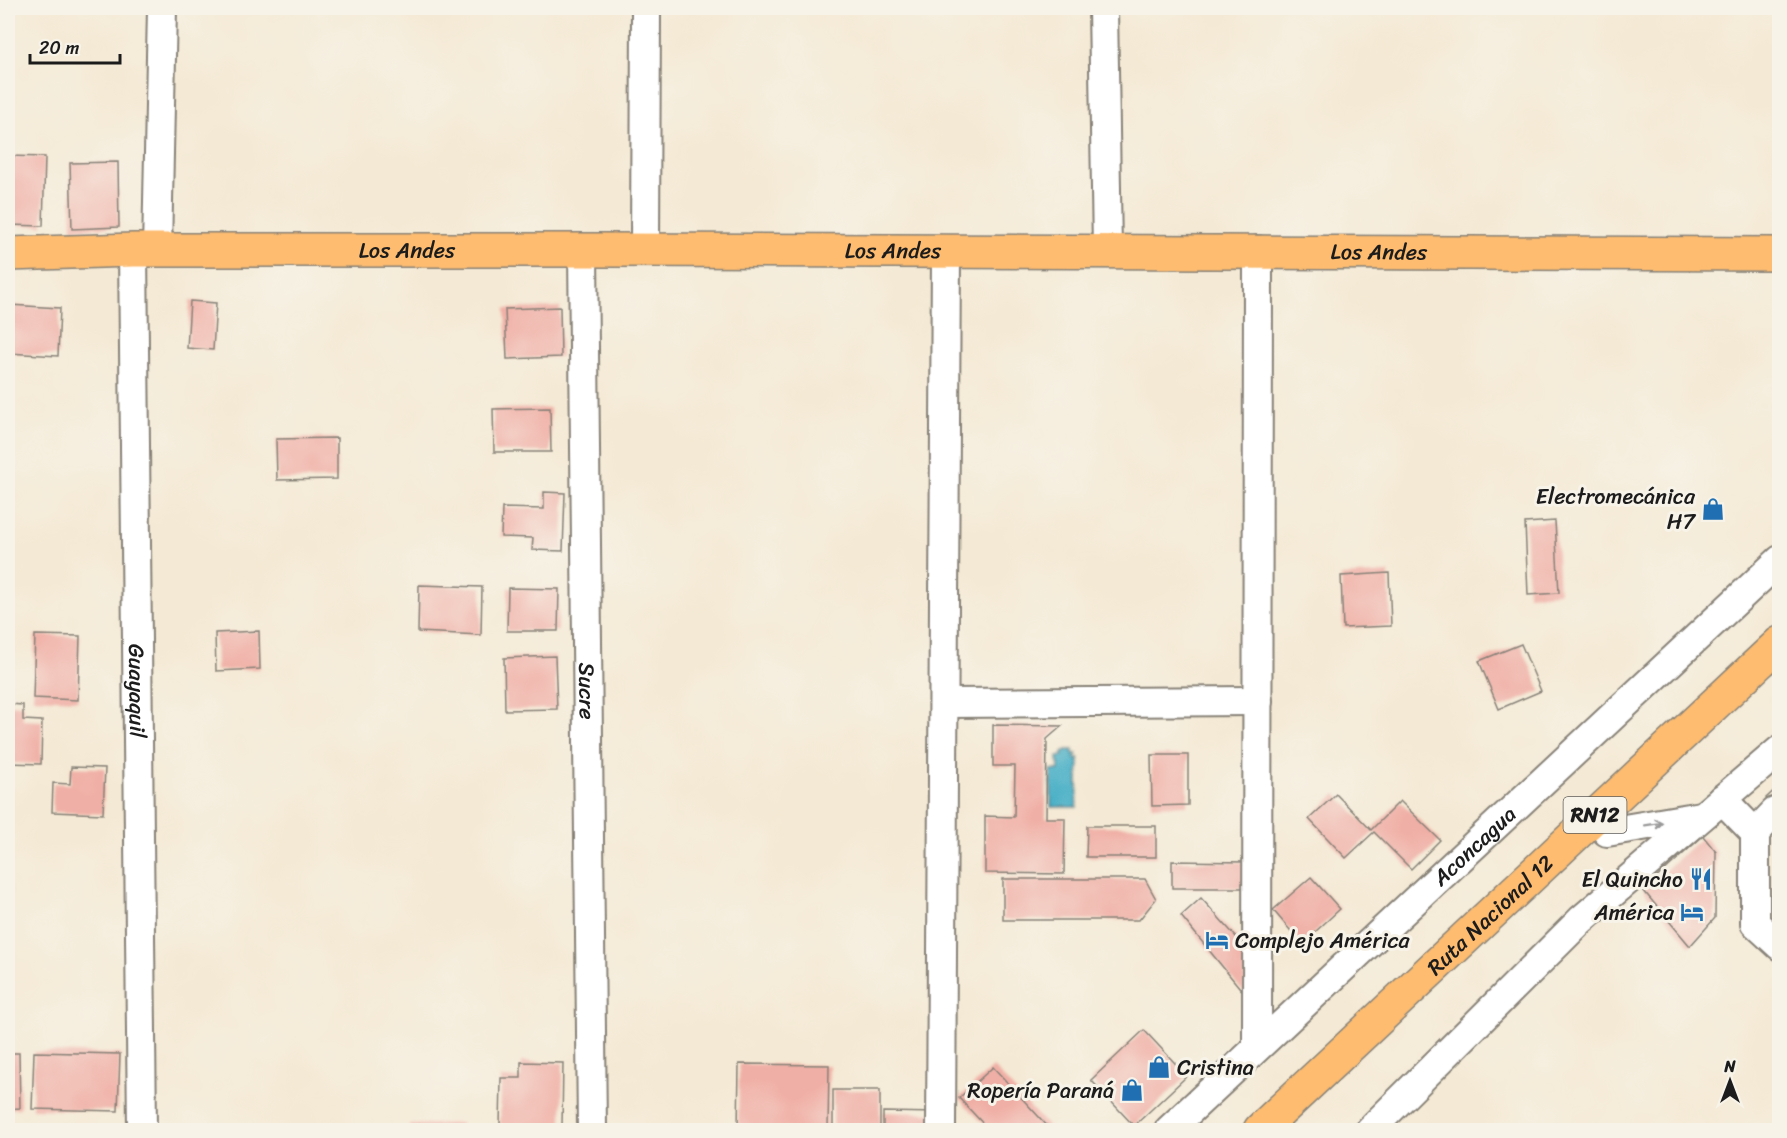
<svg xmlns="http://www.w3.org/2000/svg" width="1787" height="1138" font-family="Sriracha,sans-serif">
<rect width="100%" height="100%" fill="#f7f3e8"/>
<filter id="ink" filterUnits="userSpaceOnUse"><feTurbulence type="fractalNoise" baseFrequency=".0167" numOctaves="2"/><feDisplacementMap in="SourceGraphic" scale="12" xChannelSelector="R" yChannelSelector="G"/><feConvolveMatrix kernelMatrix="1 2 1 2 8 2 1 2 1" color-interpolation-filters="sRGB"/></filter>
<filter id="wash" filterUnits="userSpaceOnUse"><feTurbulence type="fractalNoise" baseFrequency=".008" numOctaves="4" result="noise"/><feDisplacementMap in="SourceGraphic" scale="24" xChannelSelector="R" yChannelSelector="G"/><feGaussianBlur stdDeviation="1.35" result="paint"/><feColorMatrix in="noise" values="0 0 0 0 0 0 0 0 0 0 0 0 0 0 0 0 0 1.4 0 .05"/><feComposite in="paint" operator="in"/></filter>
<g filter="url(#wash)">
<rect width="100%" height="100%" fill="#f4e9d4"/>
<polygon fill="#47afc6" stroke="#326671" stroke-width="1.5" points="1067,750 1073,750 1073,754 1077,754 1075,759 1079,759 1077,807 1051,807 1051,770 1059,770 1058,757 1063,756 1063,752"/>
<g id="blocks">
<g fill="#f0afa6">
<polygon points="8,156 45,157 43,226 8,225"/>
<polygon points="118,162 119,227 72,229 70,163"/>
<polygon points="190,301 216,303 213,350 187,348"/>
<polygon points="9,305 60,308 58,356 8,353"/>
<polygon points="560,307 561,357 507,359 505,309"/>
<polygon points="550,408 551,452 494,452 493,409"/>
<polygon points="337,438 337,479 277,480 276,439"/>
<polygon points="544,492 565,493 563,551 532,550 533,538 501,537 502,508 544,509"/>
<polygon points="1555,521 1559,593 1528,595 1525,523"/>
<polygon points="1389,573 1391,626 1343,628 1341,576"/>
<polygon points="419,585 482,587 481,635 418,632"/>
<polygon points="508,588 559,589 558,631 507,631"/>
<polygon points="259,631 260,669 216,671 215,633"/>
<polygon points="35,635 80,636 78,700 33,698"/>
<polygon points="1521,644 1541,691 1499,709 1479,661"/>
<polygon points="555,656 557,709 505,710 504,658"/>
<polygon points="8,704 23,705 23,720 42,721 41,764 8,763"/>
<polygon points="993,725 1062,726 1047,739 1046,818 1065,818 1064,874 985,873 985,816 1014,817 1015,766 993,766"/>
<polygon points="1151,755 1188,755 1188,805 1152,806"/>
<polygon points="71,767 105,768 103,814 52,812 53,783 70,784"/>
<polygon points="1780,785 1780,812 1766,798"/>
<polygon points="1336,794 1371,830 1400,801 1440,840 1411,869 1374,832 1346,858 1309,819"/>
<polygon points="1087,826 1156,826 1156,857 1086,857"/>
<polygon points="1703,836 1716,852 1715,918 1690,946 1643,890"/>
<polygon points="1172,861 1246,862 1246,888 1172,888"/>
<polygon points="1311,877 1340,909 1302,944 1273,910"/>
<polygon points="1003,879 1145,879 1156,899 1139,920 1003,920"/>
<polygon points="1201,898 1247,949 1244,993 1181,916"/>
<polygon points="1144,1030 1187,1076 1134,1126 1091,1080"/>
<polygon points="34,1052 120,1054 118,1111 32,1109"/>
<polygon points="8,1053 19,1053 20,1108 8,1109"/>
<polygon points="521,1062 563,1063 562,1127 559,1127 559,1130 484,1130 484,1126 500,1126 501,1078 521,1078"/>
<polygon points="739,1064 829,1065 828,1130 738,1130"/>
<polygon points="993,1067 1051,1130 989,1130 959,1098"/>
<rect x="833" y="1090" width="47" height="40"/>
<polygon points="883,1112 939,1113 939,1130 883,1130"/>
<polygon points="461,1123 461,1130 410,1130 410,1125"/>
<polygon points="314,1126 375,1127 375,1130 314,1130"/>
</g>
</g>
</g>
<g filter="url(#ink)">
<use href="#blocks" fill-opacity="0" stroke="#888278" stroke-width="1.5"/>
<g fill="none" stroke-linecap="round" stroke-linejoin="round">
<g stroke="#888278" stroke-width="32">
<g id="minor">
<polyline points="1103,8 1107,249"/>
<polyline points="645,249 646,8"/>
<path id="s1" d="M133,250L142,1130"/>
<polyline points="157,250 162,8"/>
<path id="s2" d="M583,251L592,1130"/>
<polyline points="945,703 1258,701"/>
<polyline points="1722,799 1755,833 1775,812"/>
<polyline points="1607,832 1701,816"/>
<polyline points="1755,833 1755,923 1780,946"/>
<polyline points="1257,1047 1258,250"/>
<polyline points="941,1130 946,252"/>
<path id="s3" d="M1169,1130L1780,560"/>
<polyline points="1370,1130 1581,920 1780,750"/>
</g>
</g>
<g stroke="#888278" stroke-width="36">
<g id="major">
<path id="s4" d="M8,254L133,250C682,250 1231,249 1780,254"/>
</g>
</g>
<g stroke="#888278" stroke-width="36">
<g id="highway">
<path id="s5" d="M1260,1130L1780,643"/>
</g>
</g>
<use href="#minor" stroke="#fff" stroke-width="28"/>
<use href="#major" stroke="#fdbc6f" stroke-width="33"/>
<use href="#highway" stroke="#fdbc6f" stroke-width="33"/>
</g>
<defs><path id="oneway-shaft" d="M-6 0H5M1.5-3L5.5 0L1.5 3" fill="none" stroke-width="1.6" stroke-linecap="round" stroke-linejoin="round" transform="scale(1.5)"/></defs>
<use stroke="#999" href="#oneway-shaft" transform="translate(1654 824) rotate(-9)"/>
</g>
<defs>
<g id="shop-bare" transform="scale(1.8)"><path d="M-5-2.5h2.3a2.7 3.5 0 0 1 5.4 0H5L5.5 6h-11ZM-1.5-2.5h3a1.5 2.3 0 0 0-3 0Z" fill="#1f6fb2" stroke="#f7f3e8" stroke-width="2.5" paint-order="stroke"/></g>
<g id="restaurant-bare" transform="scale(1.8)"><path d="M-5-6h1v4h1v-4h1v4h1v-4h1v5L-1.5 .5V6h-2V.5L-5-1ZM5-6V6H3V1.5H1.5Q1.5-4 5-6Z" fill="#1f6fb2" stroke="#f7f3e8" stroke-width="2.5" paint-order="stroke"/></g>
<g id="hotel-bare" transform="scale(1.8)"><path d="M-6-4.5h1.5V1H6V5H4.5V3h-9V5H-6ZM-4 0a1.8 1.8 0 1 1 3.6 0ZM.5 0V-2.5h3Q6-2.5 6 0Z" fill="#1f6fb2" stroke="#f7f3e8" stroke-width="2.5" paint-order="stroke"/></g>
</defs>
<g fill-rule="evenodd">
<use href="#shop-bare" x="1713" y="509"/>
<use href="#restaurant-bare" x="1701" y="879"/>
<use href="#hotel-bare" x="1692" y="912"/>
<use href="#hotel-bare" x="1217" y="940"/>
<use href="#shop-bare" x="1159" y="1067"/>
<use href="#shop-bare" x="1132" y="1090"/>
</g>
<g text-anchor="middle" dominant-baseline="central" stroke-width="6" stroke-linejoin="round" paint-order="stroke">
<rect fill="#f7f3e8" stroke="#5e5c59" stroke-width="1.5" x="1563.5" y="797" width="63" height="36" rx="4.5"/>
<g font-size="21" font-weight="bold" fill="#1c1c1c">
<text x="1595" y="815">RN12</text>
</g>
<g font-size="22" fill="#1c1c1c" stroke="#f7f3e8">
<text stroke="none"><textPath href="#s4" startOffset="399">Los Andes</textPath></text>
<text stroke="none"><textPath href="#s4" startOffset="885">Los Andes</textPath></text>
<text stroke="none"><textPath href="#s4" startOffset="1371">Los Andes</textPath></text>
<text stroke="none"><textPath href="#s1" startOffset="441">Guayaquil</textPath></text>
<text stroke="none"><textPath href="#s2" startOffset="440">Sucre</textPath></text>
<text stroke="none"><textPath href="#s3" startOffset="417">Aconcagua</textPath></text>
<text stroke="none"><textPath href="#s5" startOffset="315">Ruta Nacional 12</textPath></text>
</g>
<g font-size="22" fill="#1c1c1c" stroke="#f7f3e8" text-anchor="end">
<text x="1695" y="496">Electromecánica<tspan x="1695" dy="25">H7</tspan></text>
<text x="1683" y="879">El Quincho</text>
<text x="1674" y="912">América</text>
<text x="1235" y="940" text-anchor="start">Complejo América</text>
<text x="1177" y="1067" text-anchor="start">Cristina</text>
<text x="1114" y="1090">Ropería Paraná</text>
</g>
</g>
<rect width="1787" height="1138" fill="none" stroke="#f7f3e8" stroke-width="30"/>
<g transform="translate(1730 1081)" stroke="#f7f3e8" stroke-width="4.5" paint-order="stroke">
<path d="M0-4.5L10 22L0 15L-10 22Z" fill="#1c1c1c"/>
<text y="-9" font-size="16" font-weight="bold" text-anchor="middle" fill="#1c1c1c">N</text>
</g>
<path d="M30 54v9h90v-9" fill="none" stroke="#1c1c1c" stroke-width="3"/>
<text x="39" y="54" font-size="18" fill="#1c1c1c" stroke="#f7f3e8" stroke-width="4.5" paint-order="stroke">20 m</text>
</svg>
